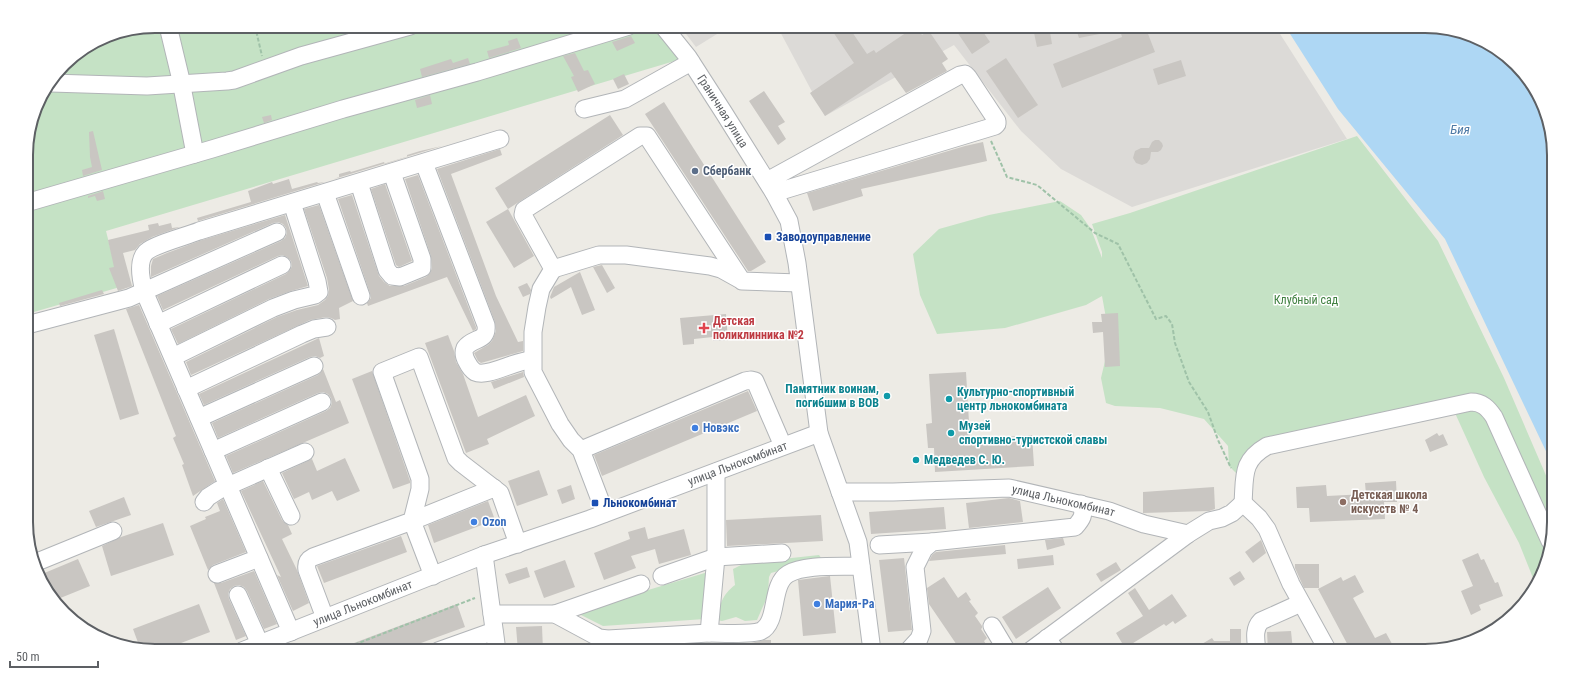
<svg xmlns="http://www.w3.org/2000/svg" width="1580" height="677" font-family="'Roboto Condensed',sans-serif">
<rect width="100%" height="100%" fill="#edebe5"/>
<g fill="#dcdad7">
<polygon points="680,26 730,26 696,47"/>
<polygon points="777,26 1275,26 1347,139 1132,207 1061,169 1021,131 954,45 825,116"/>
</g>
<g fill="#c5e2c5">
<polygon points="155,26 663,26 688,57 106,231 120,287 27,314 26,147 39,98 70,58 106,36"/>
<polygon points="1357,136 1438,241 1504,378 1554,494 1554,522 1544,571 1535,583 1519,543 1484,477 1455,413 1266,451 1237,474 1229,466 1228,446 1204,419 1160,408 1115,406 1106,403 1101,378 1110,340 1102,296 1086,305 1005,328 937,334 920,295 913,254 939,229 989,215 1060,201 1081,215 1091,229 1102,258 1102,252 1092,224 1130,213"/>
<path d="M819,555L822,559L771,573L769,577L768,595L757,620L745,621L736,617L722,621L717,620C720,604 722,595 735,585L733,569L745,563Z"/>
<polygon points="708,572 705,619 603,626 575,612"/>
</g>
<polygon fill="#aed7f4" points="1285,26 1425,26 1474,36 1527,76 1553,139 1554,468 1445,239 1338,109"/>
<g fill="#c9c6c2">
<polygon points="829,26 848,26 867,54 874,50 876,53 916,26 922,35 929,31 948,59 942,63 947,71 906,93 891,72 825,116 810,93 854,63"/>
<polygon points="953,26 979,26 990,42 972,54"/>
<polygon points="1043,26 1049,26 1052,44 1037,47 1033,28"/>
<polygon points="1075,26 1145,26 1155,52 1062,88 1053,64 1122,37 1120,30 1079,38"/>
<polygon points="631,36 635,43 617,51 612,42"/>
<polygon points="517,38 521,48 489,58 487,51 509,45 508,41"/>
<polygon points="575,53 584,71 588,70 595,84 578,92 571,77 574,76 563,56"/>
<polygon points="468,58 470,64 422,77 420,69 451,59 453,63"/>
<polygon points="1006,58 1038,105 1018,118 986,71"/>
<polygon points="1181,60 1186,76 1158,85 1153,69"/>
<polygon points="624,74 629,84 618,89 613,79"/>
<polygon points="764,91 785,122 778,126 786,139 778,145 749,101"/>
<polygon points="430,95 432,104 417,108 415,100"/>
<polygon points="664,102 766,262 751,271 748,271 645,114"/>
<polygon points="271,115 272,120 264,123 262,117"/>
<polygon points="610,115 623,135 508,209 495,188"/>
<polygon points="93,131 102,170 83,176 82,170 92,167 90,157 89,132"/>
<polygon points="1155,140 1159,140 1162,143 1163,146 1161,150 1158,152 1151,152 1150,159 1147,163 1142,165 1136,163 1133,158 1135,151 1141,148 1149,148 1152,142"/>
<polygon points="983,142 987,161 861,189 863,196 813,211 807,193 965,146"/>
<polygon points="442,146 334,179 339,177 339,174 350,171 351,172 384,162 385,164 407,157 407,155 420,151"/>
<polygon points="500,149 502,155 451,174 496,296 518,342 523,341 523,351 481,363 478,361 474,353 488,345 492,341 496,331 495,322 437,169"/>
<polygon points="418,175 476,327 476,329 473,331 447,277 368,306 367,303 371,298 370,293 338,199 352,195 379,276 384,282 390,286 404,286 426,277 430,273 432,268 431,256 405,179"/>
<polygon points="289,179 292,189 317,182 318,183 325,182 198,221 197,218 251,202 248,191 272,182 273,184"/>
<polygon points="385,184 412,261 399,267 396,265 371,189"/>
<polygon points="103,191 105,199 97,201 95,196 88,198 88,196"/>
<polygon points="319,205 353,301 339,308 340,319 335,320 331,318 326,317 310,320 191,375 186,362 277,317 297,310 318,305 325,300 328,296 329,290 327,278 304,209"/>
<polygon points="508,209 534,256 514,268 486,222"/>
<polygon points="285,215 308,286 291,291 269,299 178,344 171,329 286,274 290,270 292,266 291,261 287,257 282,255 278,256 163,310 157,296 281,241 285,238 287,233 286,228 283,224 278,222 273,223 151,277 151,266 153,259 167,253 202,240"/>
<polygon points="158,223 159,226 171,223 172,228 180,227 152,237 140,244 135,250 123,253 132,286 118,291 109,268 114,267 108,240 149,230 148,225"/>
<polygon points="602,265 615,288 607,293 593,267"/>
<polygon points="580,272 595,310 582,315 571,287 551,299 550,297 554,287"/>
<polygon points="527,283 531,290 530,294 523,297 518,287"/>
<polygon points="102,290 104,294 60,306 59,303"/>
<polygon points="139,305 215,481 193,496 182,465 184,464 173,438 176,436 126,309"/>
<polygon points="1118,313 1120,366 1105,367 1103,332 1093,333 1092,322 1102,322 1101,314"/>
<polygon points="726,314 728,340 713,341 713,337 694,339 694,344 683,345 680,318"/>
<polygon points="114,329 139,414 120,420 94,335"/>
<polygon points="448,335 454,351 456,362 463,374 478,417 526,395 535,416 487,439 489,444 466,453 425,343"/>
<polygon points="319,338 324,356 320,358 315,356 310,357 204,405 199,394"/>
<polygon points="323,369 336,402 340,400 349,423 233,473 226,456 326,411 330,408 332,403 331,398 328,394 323,392 318,393 218,438 212,423 318,375"/>
<polygon points="372,371 410,481 410,483 393,489 352,379"/>
<polygon points="523,372 524,377 494,389 491,382"/>
<polygon points="966,372 970,439 1032,435 1034,466 935,472 934,448 928,448 926,424 932,423 929,374"/>
<polygon points="748,391 757,411 602,476 594,455"/>
<polygon points="1437,433 1439,436 1443,434 1448,445 1430,452 1425,440"/>
<polygon points="345,458 360,491 337,501 332,491 312,500 309,492 294,499 282,473 312,459 317,471"/>
<polygon points="539,470 548,495 517,506 508,481"/>
<polygon points="263,481 282,520 288,525 292,534 282,539 297,570 309,603 293,611 277,575 281,577 241,491"/>
<polygon points="1396,481 1397,502 1384,502 1385,519 1310,522 1309,508 1297,508 1296,487 1326,485 1327,496 1366,494 1365,483"/>
<polygon points="571,485 575,499 562,504 557,490"/>
<polygon points="1214,487 1215,509 1209,511 1143,513 1143,492"/>
<polygon points="124,497 131,515 96,527 89,511"/>
<polygon points="1009,498 1020,501 1023,522 969,528 966,503"/>
<polygon points="223,499 246,552 213,565 208,570 190,526 206,519 205,517 220,511 217,503"/>
<polygon points="488,501 495,520 434,543 428,525"/>
<polygon points="944,507 946,529 871,534 869,512"/>
<polygon points="821,515 823,541 727,546 726,520"/>
<polygon points="163,523 174,555 111,576 102,546 121,537"/>
<polygon points="645,527 648,539 684,529 691,555 659,564 655,549 631,556 636,568 604,580 594,553 630,539 628,532"/>
<polygon points="401,536 407,552 324,583 317,566"/>
<polygon points="1063,538 1065,545 1047,550 1045,540"/>
<polygon points="1261,540 1266,553 1253,563 1245,552"/>
<polygon points="1005,545 1006,554 929,561 932,555 936,552"/>
<polygon points="1478,553 1481,560 1484,559 1495,583 1498,582 1503,596 1479,605 1481,610 1471,615 1461,591 1473,586 1462,560"/>
<polygon points="1053,555 1054,565 1018,569 1017,559"/>
<polygon points="904,558 912,630 888,632 879,560"/>
<polygon points="78,559 90,586 53,601 42,574"/>
<polygon points="565,560 575,587 544,598 534,571"/>
<polygon points="1116,562 1121,570 1101,582 1096,574"/>
<polygon points="1295,564 1319,564 1319,588 1304,588 1295,568"/>
<polygon points="527,567 530,577 509,584 505,574"/>
<polygon points="254,571 277,624 264,629 247,591 244,587 239,585 234,586 230,589 228,594 229,599 246,636 236,640 214,583 221,583"/>
<polygon points="1240,571 1245,579 1234,586 1229,578"/>
<polygon points="1355,575 1364,592 1353,598 1375,638 1386,633 1396,651 1351,651 1318,589 1341,577 1343,581"/>
<polygon points="830,576 836,633 803,636 798,580"/>
<polygon points="944,577 958,598 966,592 971,600 969,601 978,613 975,616 982,626 982,628 981,629 987,638 984,641 990,651 961,651 929,604 927,588"/>
<polygon points="1048,587 1061,608 1016,639 1002,617"/>
<polygon points="1135,588 1149,610 1172,594 1187,616 1175,624 1173,621 1166,626 1164,624 1125,648 1116,633 1143,616 1128,593"/>
<polygon points="199,604 210,632 160,651 140,648 133,629"/>
<polygon points="457,604 465,627 399,651 333,651"/>
<polygon points="542,626 543,651 518,651 516,627"/>
<polygon points="1230,629 1241,629 1241,651 1190,651 1212,638 1214,641 1230,641"/>
<polygon points="1291,631 1293,651 1268,651 1267,632"/>
<polygon points="764,640 771,640 771,651 714,651 714,643 751,643"/>
</g>
<g fill="none" stroke-linecap="round" stroke-linejoin="round">
<g stroke="#b2b5b8" stroke-width="19">
<g id="minor">
<polyline points="168,26 180,76 195,154"/>
<path id="s1" d="M663,26L688,57L724,113L774,193L789,221L797,263L819,433L858,542L872,651"/>
<polyline points="51,83 147,86 227,81 234,80 301,56 410,26"/>
<polyline points="584,109 625,99 691,62"/>
<path d="M424,163L486,325C488,342 473,337 465,348C463,353 464,357 467,362C469,366 472,370 475,372C488,378 515,360 532,360"/>
<polyline points="767,181 960,75 965,74 968,77 997,121 997,124 995,126 774,193"/>
<polyline points="359,183 387,270 392,276 400,277 422,268 422,259 392,173"/>
<polyline points="325,193 361,296"/>
<polyline points="26,203 212,149 343,109 477,72 629,26"/>
<polyline points="553,269 599,255 626,255 710,266 721,269 739,279"/>
<polyline points="158,324 282,265"/>
<polyline points="27,325 129,298 277,232"/>
<polyline points="173,357 273,308 294,300 315,295 319,292 317,281 292,203"/>
<polyline points="186,389 302,334 314,329 327,327"/>
<polyline points="199,418 314,366"/>
<polyline points="581,450 745,381 751,380 755,381 783,446"/>
<polyline points="213,451 322,402"/>
<polyline points="268,468 291,516"/>
<path id="s2" d="M840,492H893L1009,488L1109,511L1144,524L1188,534"/>
<polyline points="204,502 208,497 219,490 305,452"/>
<path d="M1243,503C1245,476 1241,461 1267,446L1471,402C1482,402 1488,408 1494,417L1550,541"/>
<polyline points="605,513 581,450 571,440 560,424 533,372 533,332 537,307 541,289 553,269 523,215 524,210 640,136 647,136 742,281 799,283"/>
<polyline points="879,545 932,542"/>
<polyline points="484,555 497,651"/>
<polyline points="37,562 113,531"/>
<polyline points="217,574 259,558"/>
<polyline points="433,576 412,521 494,488"/>
<polyline points="662,576 716,557 782,553"/>
<polyline points="238,595 260,644"/>
<polyline points="492,614 555,614 594,635 599,638 608,639 709,633 716,557 716,472"/>
<polyline points="555,614 641,584"/>
<path d="M325,618L307,570C306,564 307,560 313,557L412,521L420,489V479L382,372L419,357L456,458L461,463L500,493L518,544"/>
<polyline points="992,626 1007,651"/>
<path d="M291,632L144,291C141,280 137,261 146,252C155,244 187,236 199,231L500,139"/>
<path d="M709,633C720,633 752,635 761,631C779,622 770,585 788,574C805,564 840,567 861,566"/>
<polyline points="1047,638 1056,651"/>
<path id="s3" d="M242,651L484,555L590,519L819,433"/>
<polyline points="438,651 494,631"/>
<path d="M908,651L919,639L922,631L915,567L924,549L932,542L1075,527C1082,519 1085,515 1081,504"/>
<polyline points="1030,651 1188,534 1209,521 1222,518 1232,513 1243,503 1259,518 1267,529 1291,584 1328,651"/>
<path d="M1257,651C1256,641 1253,629 1261,621L1301,603"/>
</g>
</g>
<g stroke="#9fc2a8" stroke-width="2" stroke-dasharray="4 2" stroke-linecap="butt">
<polyline points="255,26 262,56"/>
<polyline points="991,141 1007,177 1037,185 1095,233 1118,244 1156,319 1166,316 1172,324 1175,343 1189,382 1208,412 1218,440 1231,468"/>
<polyline points="338,651 475,598"/>
</g>
<use href="#minor" stroke="#fff" stroke-width="17"/>
</g>
<circle fill="#5c6f8a" stroke="#fff" stroke-width="1.5" cx="695" cy="171" r="4"/>
<g fill="#1a4fb4" stroke="#fff" stroke-width="1.5">
<rect x="764" y="233" width="8" height="8" rx="2"/>
<rect x="591" y="499" width="8" height="8" rx="2"/>
</g>
<path fill="#e0444e" stroke="#fff" stroke-width="1.5" d="M702 322h4v4h4v4h-4v4h-4v-4h-4v-4h4z"/>
<g fill="#0f9aa8" stroke="#fff" stroke-width="1.5">
<circle cx="887" cy="396" r="4"/>
<circle cx="949" cy="399" r="4"/>
<circle cx="951" cy="433" r="4"/>
<circle cx="916" cy="460" r="4"/>
</g>
<g fill="#3f7fe0" stroke="#fff" stroke-width="1.5">
<circle cx="695" cy="428" r="4"/>
<circle cx="474" cy="522" r="4"/>
<circle cx="817" cy="604" r="4"/>
</g>
<circle fill="#8d6e63" stroke="#fff" stroke-width="1.5" cx="1343" cy="502" r="4"/>
<g text-anchor="middle" dominant-baseline="central" stroke-width="3" stroke-linejoin="round" paint-order="stroke">
<g font-size="12" fill="#5d6064" stroke="#fff">
<text stroke="none"><textPath href="#s1" startOffset="104">Граничная улица</textPath></text>
<text stroke="none"><textPath href="#s3" startOffset="530">улица Льнокомбинат</textPath></text>
<text stroke="none"><textPath href="#s2" startOffset="225">улица Льнокомбинат</textPath></text>
<text stroke="none"><textPath href="#s3" startOffset="130">улица Льнокомбинат</textPath></text>
</g>
<g font-size="12" font-weight="bold" fill="#4e5e75" stroke="#fff" text-anchor="start">
<text x="703" y="171">Сбербанк</text>
</g>
<g font-size="12" font-weight="bold" fill="#164399" stroke="#fff" text-anchor="start">
<text x="776" y="237">Заводоуправление</text>
<text x="603" y="503">Льнокомбинат</text>
</g>
<g font-size="12" fill="#408041" stroke="#fff">
<text x="1306" y="300">Клубный сад</text>
</g>
<g font-size="12" font-weight="bold" fill="#be3a42" stroke="#fff" text-anchor="start">
<text x="713" y="321">Детская<tspan x="713" dy="14">поликлинника №2</tspan></text>
</g>
<g font-size="12" font-weight="bold" fill="#0d838f" stroke="#fff" text-anchor="start">
<text x="879" y="389" text-anchor="end">Памятник воинам,<tspan x="879" dy="14">погибшим в ВОВ</tspan></text>
<text x="957" y="392">Культурно-спортивный<tspan x="957" dy="14">центр льнокомбината</tspan></text>
<text x="959" y="426">Музей<tspan x="959" dy="14">спортивно-туристской славы</tspan></text>
<text x="924" y="460">Медведев С. Ю.</text>
</g>
<g font-size="12" font-weight="bold" fill="#366cbe" stroke="#fff" text-anchor="start">
<text x="703" y="428">Новэкс</text>
<text x="482" y="522">Ozon</text>
<text x="825" y="604">Мария-Ра</text>
</g>
<g font-size="12" font-weight="bold" fill="#785e54" stroke="#fff" text-anchor="start">
<text x="1351" y="495">Детская школа<tspan x="1351" dy="14">искусств № 4</tspan></text>
</g>
<g font-size="13" font-style="italic" fill="#4d79a5" stroke="#fff">
<text x="1460" y="129">Бия</text>
</g>
</g>
<path d="M0 0H1580V677H0ZM155 33H1425A122 122 0 0 1 1547 155V522A122 122 0 0 1 1425 644H155A122 122 0 0 1 33 522V155A122 122 0 0 1 155 33Z" fill="#fff" fill-rule="evenodd"/>
<path fill="none" stroke="#5d6064" stroke-width="2" d="M155 33H1425A122 122 0 0 1 1547 155V522A122 122 0 0 1 1425 644H155A122 122 0 0 1 33 522V155A122 122 0 0 1 155 33Z"/>
<path d="M10 661v6h88v-6" fill="none" stroke="#5d6064" stroke-width="2"/>
<text x="16" y="661" font-size="12" fill="#5d6064" stroke="#ffffff" stroke-width="3" paint-order="stroke">50 m</text>
</svg>
